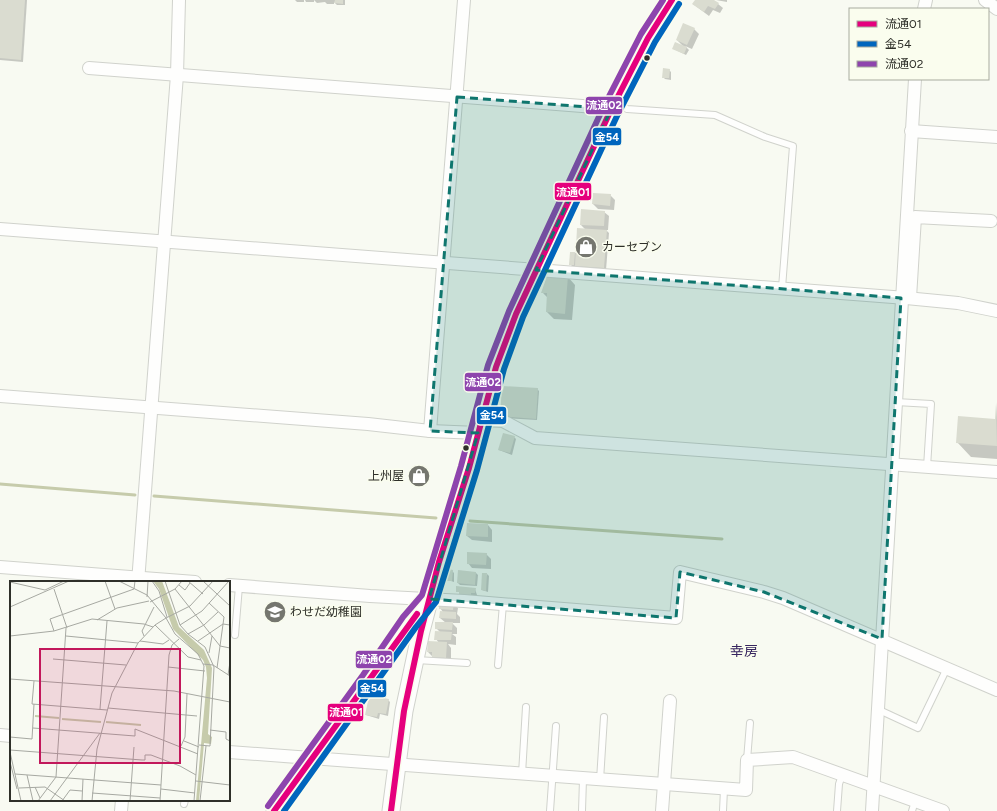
<svg xmlns="http://www.w3.org/2000/svg" width="997" height="811" font-family="Figtree,'Noto Sans JP',sans-serif">
<rect width="100%" height="100%" fill="#f8faf2"/>
<g fill="#0003">
<polygon points="0,0 27,0 23,62 0,60"/>
<polygon points="295,0 304,0 304,2 297,2"/>
<polygon points="305,0 314,0 314,2 306,2"/>
<polygon points="314,0 345,0 345,5 337,5 334,2 334,4 327,4 325,2 317,3"/>
<polygon points="696,0 713,0 723,8 720,13 713,10 709,16 693,4"/>
<polygon points="716,0 727,0 727,2"/>
<polygon points="694,29 699,34 692,49 685,46 689,50 686,55 676,50 683,46 677,40"/>
<polygon points="669,70 671,72 671,80 665,79 663,77"/>
<polygon points="610,195 615,200 614,210 598,209 593,204"/>
<polygon points="604,212 609,216 608,230 606,230 609,233 606,270 572,266 570,264 570,253 576,253 586,230 581,225"/>
<polygon points="568,277 575,285 572,320 554,319 547,312 548,298 543,293"/>
<polygon points="537,389 539,391 537,420 503,418"/>
<polygon points="997,402 997,459 971,457 957,442 996,420"/>
<polygon points="514,437 516,439 512,455 499,450"/>
<polygon points="488,525 492,530 492,542 472,540 467,536"/>
<polygon points="486,554 491,559 491,569 472,568 468,563"/>
<polygon points="452,571 454,573 454,582 448,580"/>
<polygon points="459,571 476,573 478,575 477,586 460,585 458,583"/>
<polygon points="487,574 489,576 488,592 482,590"/>
<polygon points="475,589 477,595 473,595 473,598 457,591"/>
<polygon points="453,603 458,608 457,614 460,617 460,623 452,623 457,628 457,634 452,634 456,637 456,645 448,644 451,648 451,662 437,661 428,652 439,643 436,639 440,632 436,628 446,623 440,618 443,612 440,608"/>
<polygon points="388,700 390,702 388,716 380,714 379,719 366,715"/>
</g>
<g fill="none" stroke-linecap="round" stroke-linejoin="round">
<g stroke="#c6cbab" stroke-width="3">
<polyline points="0,484 135,495"/>
<polyline points="154,496 436,518"/>
<polyline points="470,521 722,539"/>
</g>
</g>
<g fill="#dadcd0">
<polygon points="0,0 25,0 21,60 0,58"/>
<polygon points="335,0 343,0 343,4 334,3"/>
<polygon points="695,0 714,0 719,3 715,9 708,6 704,12 692,4"/>
<polygon points="683,23 695,28 687,45 676,40"/>
<polygon points="675,42 687,47 684,54 672,49"/>
<polygon points="663,68 670,69 669,78 662,78"/>
<polygon points="593,193 611,194 610,206 592,204"/>
<polygon points="581,209 605,211 604,226 580,225"/>
<polygon points="577,228 607,230 604,268 575,266"/>
<polygon points="570,252 575,252 574,265 569,265"/>
<polygon points="547,276 568,276 565,314 546,312 547,293 541,293"/>
<polygon points="502,386 538,388 536,419 500,416"/>
<polygon points="996,404 997,446 956,443 958,416 995,419"/>
<polygon points="503,433 515,436 510,453 498,450"/>
<polygon points="467,523 488,524 488,537 466,536"/>
<polygon points="467,552 487,553 486,565 467,564"/>
<polygon points="448,569 453,570 452,581 447,581"/>
<polygon points="458,570 476,572 475,585 457,583"/>
<polygon points="482,573 487,573 486,591 481,590"/>
<polygon points="456,586 476,588 475,593 471,593 471,596 459,595 459,592 456,592"/>
<polygon points="439,601 454,602 453,610 439,609"/>
<polygon points="440,611 456,612 456,619 439,618"/>
<polygon points="435,622 453,622 452,630 435,629"/>
<polygon points="435,631 452,632 451,640 434,640"/>
<polygon points="428,641 447,642 446,658 432,657 432,652 427,652"/>
<polygon points="371,696 389,699 386,714 378,713 377,717 365,715 368,701"/>
</g>
<g fill="none" stroke-linecap="round" stroke-linejoin="round">
<g stroke="#d0d2cc" stroke-width="8">
<g id="service">
<polyline points="615,103 627,109 715,115 765,137 793,146 782,288"/>
<polyline points="896,402 931,404 927,467"/>
<polyline points="235,635 239,586"/>
<polyline points="416,660 467,663"/>
<polyline points="498,665 503,604"/>
<polyline points="877,709 918,728 947,668"/>
<polyline points="747,760 750,723"/>
<polyline points="522,774 526,707"/>
<polyline points="600,780 604,717"/>
<polyline points="184,804 185,800"/>
<polyline points="550,811 556,726"/>
<polyline points="582,811 583,779"/>
<polyline points="723,811 724,789"/>
<polyline points="837,811 839,784 842,775"/>
<polyline points="912,811 915,801"/>
</g>
</g>
<g stroke="#d0d2cc" stroke-width="14">
<g id="minor">
<polyline points="985,0 997,9"/>
<polyline points="924,9 926,0"/>
<polyline points="89,68 595,107 610,112"/>
<polyline points="911,131 997,137"/>
<polyline points="0,229 906,298 958,303 997,311"/>
<polyline points="910,298 915,217 991,221"/>
<polyline points="0,396 368,424 430,431 478,433"/>
<polyline points="482,420 503,421 535,438 997,472"/>
<polyline points="430,431 464,0"/>
<polyline points="0,567 195,582"/>
<polyline points="138,582 177,75 179,0"/>
<polyline points="229,585 370,596 464,601 676,618 680,572 764,592 783,598 997,690"/>
<polyline points="0,735 11,736"/>
<polyline points="229,752 746,790 747,760 793,757 943,811"/>
<polyline points="121,811 122,800"/>
<polyline points="662,811 670,701"/>
<polyline points="872,811 915,79"/>
</g>
</g>
<g stroke="#d0d2cc" stroke-width="17">
<polyline id="tertiary" points="274,811 370,680 410,622 429,599"/>
</g>
<g stroke="#d0d2cc" stroke-width="19">
<polyline id="secondary" points="391,811 404,711 421,631 439,562 469,468 496,367 516,314 610,112 648,38 672,0"/>
</g>
<use href="#service" stroke="#fefefd" stroke-width="6"/>
<use href="#minor" stroke="#fefefd" stroke-width="12"/>
<use href="#tertiary" stroke="#fefefd" stroke-width="15"/>
<use href="#secondary" stroke="#fefefd" stroke-width="17"/>
<g stroke="#fafdee" stroke-width="9">
<g id="bus-1">
<polyline points="274,811 417,614"/>
<polyline points="391,811 404,711 421,631 439,562 469,468 496,367 516,314 610,112 648,38 672,0"/>
</g>
</g>
<g stroke="#fafdee" stroke-width="9">
<polyline id="bus-2" points="284,811 416,627 436,602 477,470 504,369 523,317 617,116 655,42 679,4"/>
</g>
<g stroke="#fafdee" stroke-width="9">
<polyline id="bus-3" points="268,806 363,675 403,617 422,595 461,466 488,365 509,311 603,108 641,34 663,0"/>
</g>
<use href="#bus-1" stroke="#e5007d" stroke-width="6"/>
<use href="#bus-2" stroke="#0065bd" stroke-width="6"/>
<use href="#bus-3" stroke="#8e44ad" stroke-width="6"/>
</g>
<path fill="#0f766e" fill-opacity="0.2" stroke="#0f766e" stroke-width="3" stroke-dasharray="8 5" stroke-linejoin="round" d="M457,97L600,108L610,112L536,270L901,298L882,639L764,592L680,572L676,618L429,599L478,433L430,431Z"/>
<defs>
<g id="shop-disc" transform="scale(1.15)"><circle r="9.5" fill="#75766f" stroke="#fafdee"/><path d="M-5-2.5h2.3a2.7 3.5 0 0 1 5.4 0H5L5.5 6h-11ZM-1.5-2.5h3a1.5 2.3 0 0 0-3 0Z" fill="#fff"/></g>
<g id="school-disc" transform="scale(1.15)"><circle r="9.5" fill="#75766f" stroke="#fafdee"/><path d="M0-5L7-2L0 1L-7-2ZM-4 1L0 2.5L4 1V4Q0 6-4 4Z" fill="#fff"/></g>
</defs>
<g fill-rule="evenodd">
<use href="#shop-disc" x="586" y="247"/>
<use href="#shop-disc" x="419" y="476"/>
<use href="#school-disc" x="275" y="612"/>
</g>
<g fill="#2e2f29" stroke="#fafdee" stroke-width="1.5">
<circle cx="647" cy="58" r="3.5"/>
<circle cx="466" cy="448" r="3.5"/>
</g>
<g text-anchor="middle" dominant-baseline="central" stroke-width="3" stroke-linejoin="round" paint-order="stroke">
<g font-size="12" fill="#2e2f29" stroke="#fafdee" text-anchor="start">
<text x="602" y="247">カーセブン</text>
<text x="404" y="476" text-anchor="end">上州屋</text>
<text x="290" y="612">わせだ幼稚園</text>
</g>
<g font-size="14" fill="#372560" stroke="#fafdee">
<text x="744" y="651">幸房</text>
</g>
</g>
<g transform="translate(10 581)">
<rect width="220" height="220" fill="#f8faf2"/>
<path d="M143,0H152L169,46L194,69L202,87L198,153L202,156L201,163L194,162L189,220H186L197,97L196,86L193,79L163,48L149,8Z" fill="#c6cbab"/>
<path fill="none" stroke="#c6cbab" stroke-width="2" d="M25,135L49,137M52,138L91,141M96,141L131,144"/>
<path fill="none" stroke="#a7a9a2" stroke-width="1" d="M95,0L105,28M109,0L137,14M142,0L149,10L157,36M155,0L170,44L178,53L195,66L204,86L200,165L189,164M178,0L193,13M193,0L220,25M0,1L35,9L54,0M169,4L175,9L180,2M44,8L57,47M165,8L210,65L220,67M137,14L156,37L165,53L188,73L194,85L184,220M137,16L138,0M140,21L165,8L172,0M199,22L214,36L207,87M0,26L59,0M156,37L180,25L203,0M87,39L107,27L139,20M145,44L178,76L191,79M170,44L192,30L219,0M44,50L40,38L124,8L125,0M178,53L194,44L208,31M0,55L44,50L82,38L134,43L143,46M56,55L128,62M134,55L132,50L144,26M130,60L153,63L159,59M188,60L213,43L220,44M199,72L202,55M43,78L116,84M193,83L203,84L220,95M158,86L195,90M218,94L220,81M0,98L164,110L220,121M24,100L22,123L97,129M98,127L187,135M90,128L97,40M23,147L125,155V148L188,173M200,149L216,151V158L220,160M0,156L22,158L24,123M174,160L189,166M171,165L175,156L177,113M0,169L132,179H135V174H141L170,185L186,194M0,171L11,220M0,181L7,208M5,193L151,204M17,194L23,220M46,196L56,47M186,200L220,204M25,206L30,217M9,207L35,206L55,220M37,208L46,196M151,208L185,212M82,212L150,217M28,220L37,208M40,220L90,152M52,220L60,209L72,210M72,220L73,198M82,220L87,168L102,112L128,62L145,44L156,37M120,220L124,166M150,220L159,74L162,64L169,58M190,220L196,165"/>
<path fill="#c2185b" fill-opacity="0.15" stroke="#c2185b" stroke-width="2" d="M30,68H170V182H30Z"/>
<rect width="220" height="220" fill="none" stroke="#2e2f29" stroke-width="2"/>
</g>
<g stroke="#fafdee" stroke-width="1.5">
<rect x="585" y="96" width="38" height="19" rx="4" fill="#8e44ad"/>
<rect x="592" y="127" width="30" height="19" rx="4" fill="#0065bd"/>
<rect x="554" y="182" width="38" height="19" rx="4" fill="#e5007d"/>
<rect x="464" y="372" width="38" height="20" rx="4" fill="#8e44ad"/>
<rect x="476" y="406" width="31" height="19" rx="4" fill="#0065bd"/>
<rect x="355" y="650" width="38" height="19" rx="4" fill="#8e44ad"/>
<rect x="357" y="679" width="30" height="19" rx="4" fill="#0065bd"/>
<rect x="327" y="703" width="37" height="19" rx="4" fill="#e5007d"/>
</g>
<g font-size="11" text-anchor="middle" font-weight="bold" fill="#fff">
<text x="604" y="109">流通02</text>
<text x="607" y="141">金54</text>
<text x="573" y="196">流通01</text>
<text x="483" y="386">流通02</text>
<text x="492" y="419">金54</text>
<text x="374" y="663">流通02</text>
<text x="372" y="692">金54</text>
<text x="346" y="716">流通01</text>
</g>
<rect x="849" y="8" width="140" height="72" fill="#fafdee" stroke="#a8ab9f"/>
<rect x="857" y="21" width="20" height="6" fill="#e5007d" stroke="#a8ab9f"/>
<text x="885" y="28" font-size="12" fill="#2e2f29">流通01</text>
<rect x="857" y="41" width="20" height="6" fill="#0065bd" stroke="#a8ab9f"/>
<text x="885" y="48" font-size="12" fill="#2e2f29">金54</text>
<rect x="857" y="61" width="20" height="6" fill="#8e44ad" stroke="#a8ab9f"/>
<text x="885" y="68" font-size="12" fill="#2e2f29">流通02</text>
</svg>
